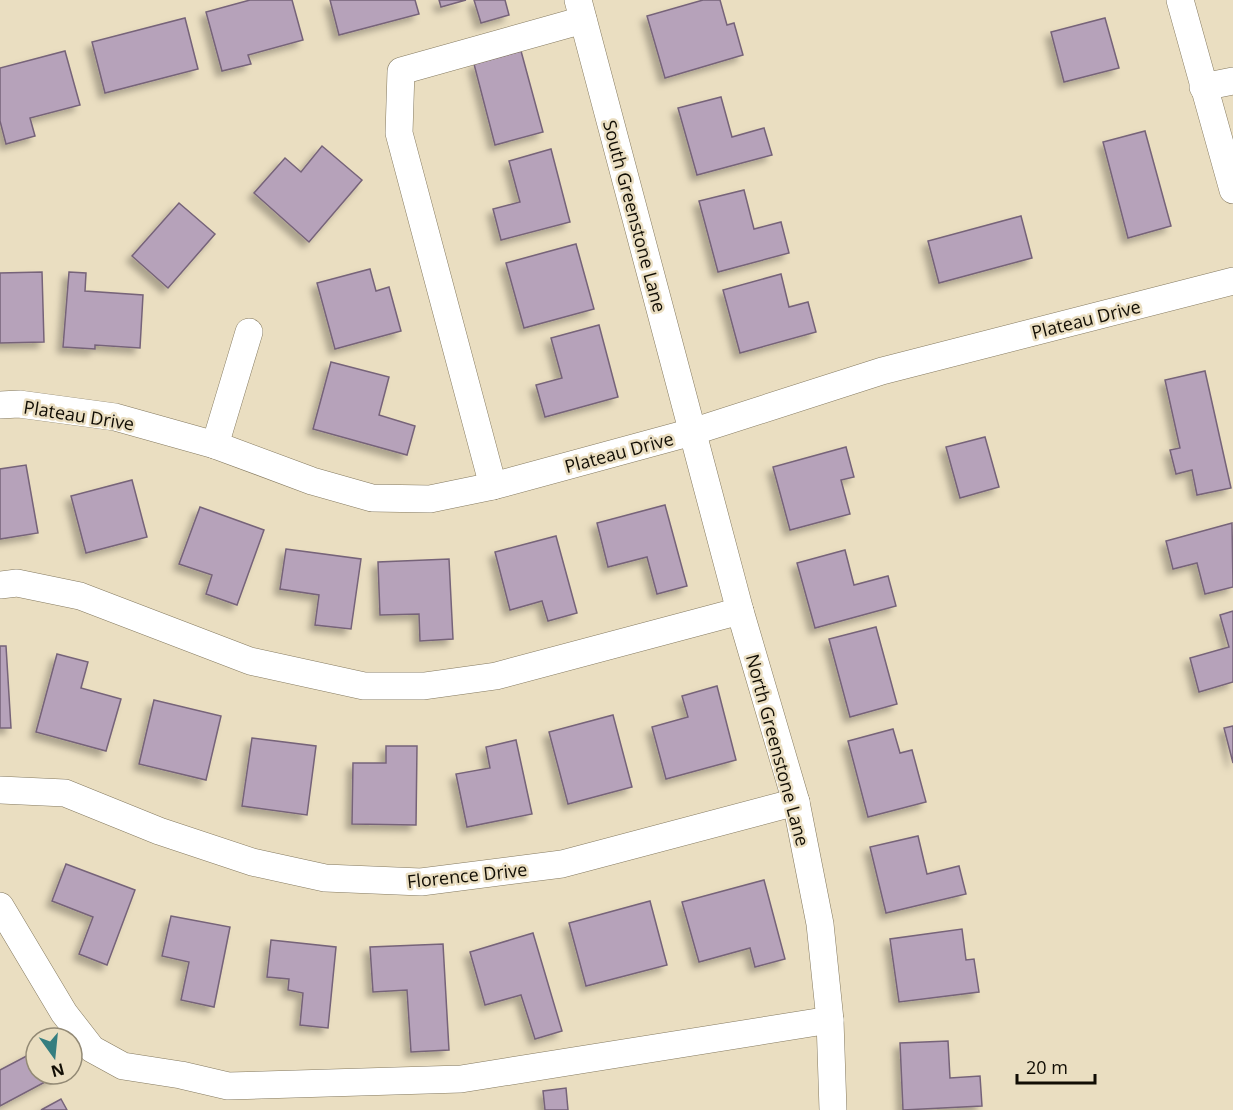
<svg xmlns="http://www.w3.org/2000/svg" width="1233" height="1110" font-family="'Open Sans',sans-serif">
<defs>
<filter id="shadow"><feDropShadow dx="-5.5" dy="5.5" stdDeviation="3" flood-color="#0004"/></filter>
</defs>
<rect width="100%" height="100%" fill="#eadec1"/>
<g fill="#b6a2ba" stroke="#766379" stroke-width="1.5" filter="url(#shadow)">
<polygon points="250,0 292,0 303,40 248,55 251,64 222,71 206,12"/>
<polygon points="330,0 415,0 419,14 339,35"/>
<polygon points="439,0 466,0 441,7"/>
<polygon points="474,0 505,0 509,15 481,23"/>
<polygon points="703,0 720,0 727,25 734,23 743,55 665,78 647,16"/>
<polygon points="185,18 198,69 105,93 92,42"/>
<polygon points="1105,18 1119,68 1064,82 1051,32"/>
<polygon points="65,51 80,105 30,118 35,136 6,144 0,121 0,68"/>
<polygon points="521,51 543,132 495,145 474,64"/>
<polygon points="721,97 732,137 764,128 772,155 697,175 678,108"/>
<polygon points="1145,131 1171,226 1128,238 1103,142"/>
<polygon points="322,146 362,180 309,242 254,193 285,158 301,172"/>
<polygon points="551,149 570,222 501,240 493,209 520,202 509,161"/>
<polygon points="744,190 754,229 781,222 789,253 718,272 699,201"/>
<polygon points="179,203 215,234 168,288 132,256"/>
<polygon points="1021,216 1032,258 939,283 928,241"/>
<polygon points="576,244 594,309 524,328 506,263"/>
<polygon points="370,269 376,291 389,287 401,331 335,349 317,283"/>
<polygon points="42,272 44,342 0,343 0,273"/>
<polygon points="69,272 86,273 85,291 143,295 140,348 95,345 95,349 63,347"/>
<polygon points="781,274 789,307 808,302 816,332 740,353 723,290"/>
<polygon points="599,325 618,397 545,417 536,385 562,378 551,338"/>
<polygon points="331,362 389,377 379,415 415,426 407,455 313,429"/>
<polygon points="1205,371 1231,488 1197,495 1192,470 1176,474 1170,450 1180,448 1165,380"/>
<polygon points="985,437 999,487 960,498 946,447"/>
<polygon points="846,447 854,477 841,480 850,514 790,530 773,467"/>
<polygon points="26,465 38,533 0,539 0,469"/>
<polygon points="132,480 147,537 86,553 71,496"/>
<polygon points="665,505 687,586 657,594 647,557 608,567 597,523"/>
<polygon points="200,507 264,530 237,605 206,594 212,575 179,564"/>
<polygon points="1232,523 1233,587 1205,594 1197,563 1173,569 1166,541"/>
<polygon points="556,536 577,613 548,621 542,601 510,610 495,552"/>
<polygon points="286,549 361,559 351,629 315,625 319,595 280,589"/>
<polygon points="845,550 854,585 888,576 896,606 815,628 797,563"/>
<polygon points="449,559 453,639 420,641 419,614 380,615 378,562"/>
<polygon points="1233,611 1233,682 1199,692 1190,658 1229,647 1220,615"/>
<polygon points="876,627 897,704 850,717 829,639"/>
<polygon points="0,646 6,646 11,728 0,728"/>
<polygon points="57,654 88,662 81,688 121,699 106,751 36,732"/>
<polygon points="717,686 736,760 666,779 652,727 688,717 682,696"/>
<polygon points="154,700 221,716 206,780 139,764"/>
<polygon points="613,715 632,787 568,804 549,732"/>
<polygon points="1233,726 1233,763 1224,728"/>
<polygon points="893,729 900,753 912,750 926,802 868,817 848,741"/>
<polygon points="252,738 316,746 307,815 242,806"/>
<polygon points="516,740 532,814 467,827 456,774 490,768 486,747"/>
<polygon points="386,746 417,746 416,825 352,824 353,763 386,763"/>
<polygon points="918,836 927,874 959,866 966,894 886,913 870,847"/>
<polygon points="66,864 135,890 107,965 79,954 93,917 52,901"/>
<polygon points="764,880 785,959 755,967 750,948 699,962 682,902"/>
<polygon points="650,901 667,965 586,986 569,923"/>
<polygon points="171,916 230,927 214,1007 181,1000 189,962 162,956"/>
<polygon points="962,929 966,960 974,959 979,992 899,1002 890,939"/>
<polygon points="533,933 562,1031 535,1039 521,995 485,1005 470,952"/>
<polygon points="271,940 336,947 328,1028 300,1025 303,993 288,990 289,979 267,977"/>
<polygon points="443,944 449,1050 411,1052 407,990 373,992 370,947"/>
<polygon points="948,1041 950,1078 980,1076 982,1106 903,1110 900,1043"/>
<polygon points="36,1051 36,1074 60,1074 0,1106 0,1070"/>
<polygon points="566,1088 568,1110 545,1110 543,1091"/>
<polygon points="61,1099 67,1110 41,1110"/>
</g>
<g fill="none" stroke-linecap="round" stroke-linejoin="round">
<g stroke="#84795f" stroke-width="28">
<g id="minor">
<polyline points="578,0 740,611 796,802 820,924 830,1020 833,1110"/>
<polyline points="1180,0 1233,190"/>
<polyline points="1203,87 1233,81"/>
<polyline points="0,405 19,404 115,417 215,445 312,481 372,498 430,499 493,486 692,432 882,371 1233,281"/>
<polyline points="215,445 249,332"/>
<polyline points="493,486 399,133 401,71 583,20"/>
<polyline points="0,585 17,583 80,596 250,661 364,686 424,686 496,676 740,611"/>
<polyline points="0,790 65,793 159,831 252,862 325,878 421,882 562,864 796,802"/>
<polyline points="0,906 64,1013 92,1049 123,1066 181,1075 228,1086 461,1079 830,1020"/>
</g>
</g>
<use href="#minor" stroke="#fff" stroke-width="27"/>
</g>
<g text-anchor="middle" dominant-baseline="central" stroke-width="5" stroke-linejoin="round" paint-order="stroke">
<g font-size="18" fill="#110d04" stroke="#eadec1">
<text transform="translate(635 216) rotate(75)">South Greenstone Lane</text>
<text transform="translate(1086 319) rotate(-14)">Plateau Drive</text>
<text transform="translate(79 415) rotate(9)">Plateau Drive</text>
<text transform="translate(619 452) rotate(-15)">Plateau Drive</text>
<text transform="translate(778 750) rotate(75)">North Greenstone Lane</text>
<text transform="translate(467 875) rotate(-6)">Florence Drive</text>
</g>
</g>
<g transform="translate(54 1056) rotate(165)"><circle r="28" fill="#eadec1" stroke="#938a75" stroke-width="1.5"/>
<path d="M0-4.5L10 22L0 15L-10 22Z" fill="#357e80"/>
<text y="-9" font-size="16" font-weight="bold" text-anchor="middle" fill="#110d04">N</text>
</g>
<path d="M1017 1074v9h78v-9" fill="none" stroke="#110d04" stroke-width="3"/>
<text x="1026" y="1074" font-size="18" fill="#110d04" stroke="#eadec1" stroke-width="4.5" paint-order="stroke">20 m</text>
</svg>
